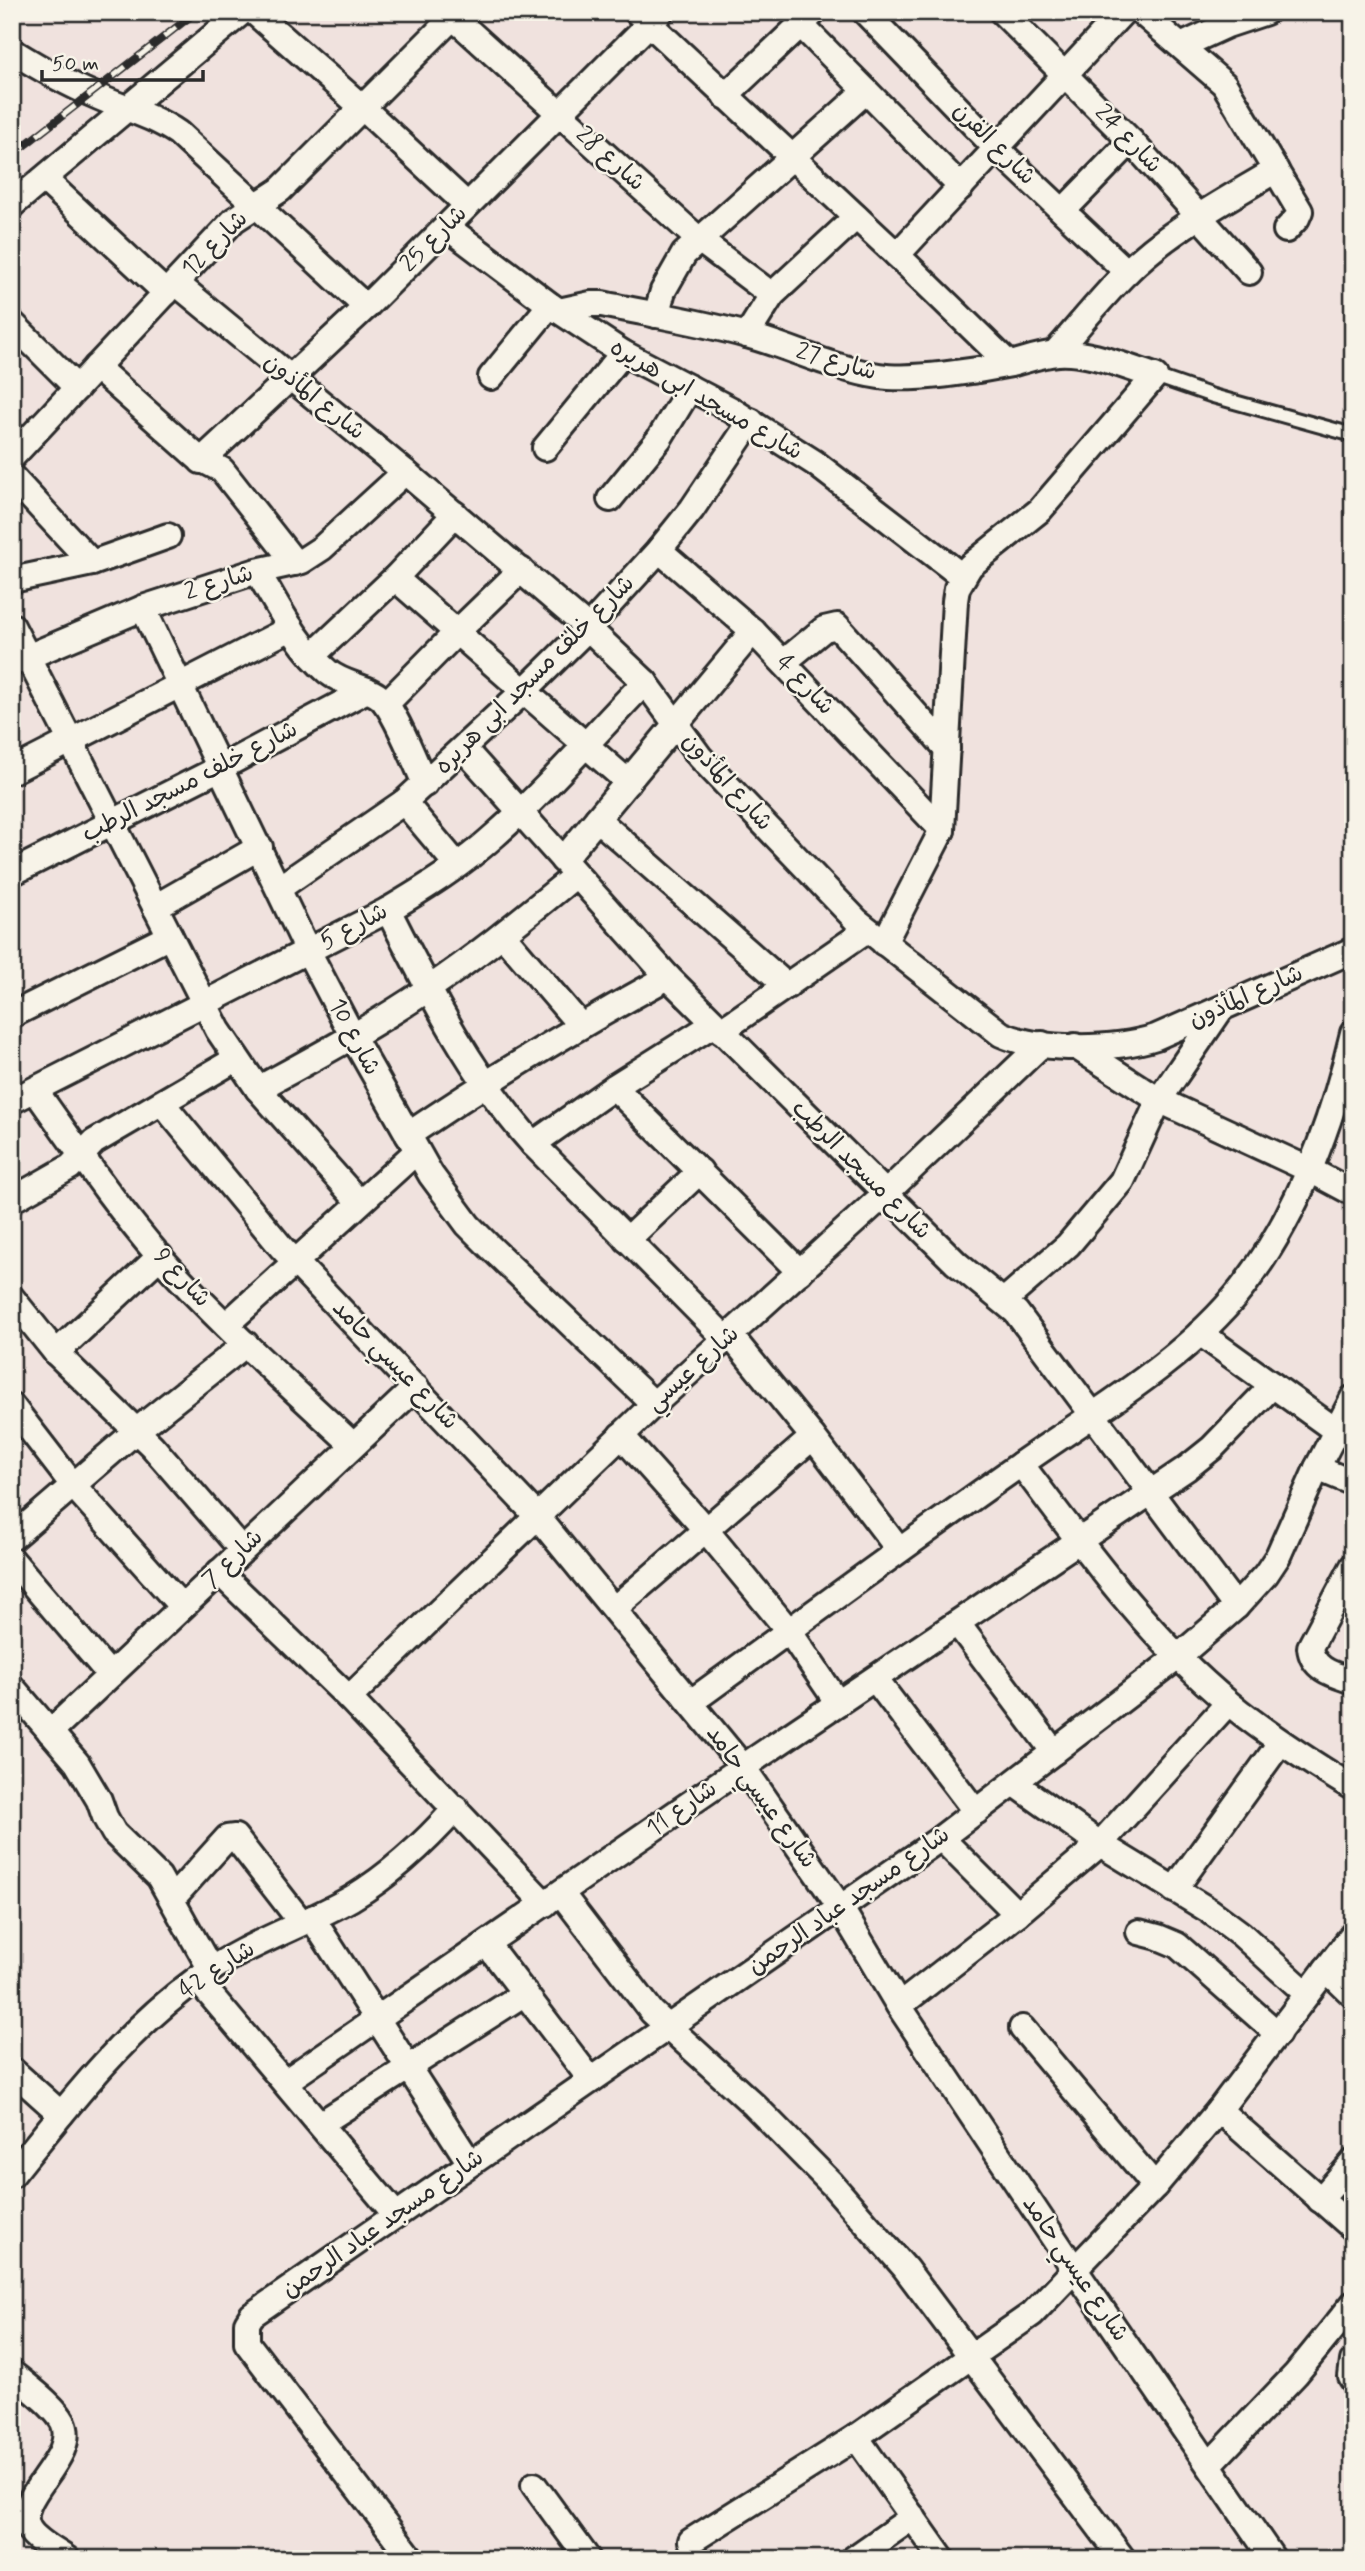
<svg xmlns="http://www.w3.org/2000/svg" width="1365" height="2571" font-family="Mynerve,'Playpen Sans Arabic',sans-serif">
<rect width="100%" height="100%" fill="#f0e2de"/>
<filter id="ink" filterUnits="userSpaceOnUse"><feTurbulence type="fractalNoise" baseFrequency=".0143" numOctaves="2"/><feDisplacementMap in="SourceGraphic" scale="14" xChannelSelector="R" yChannelSelector="G"/><feConvolveMatrix kernelMatrix="1 2 1 2 8 2 1 2 1" color-interpolation-filters="sRGB"/></filter>
<g filter="url(#ink)">
<g fill="none" stroke-linecap="round" stroke-linejoin="round">
<g stroke="#2b2b2b" stroke-width="18">
<polyline id="service" points="1155,376 1213,396 1353,435"/>
</g>
<g stroke="#2b2b2b" stroke-width="30">
<g id="minor">
<polyline points="254,12 363,108 467,205"/>
<polyline points="637,12 897,255 1009,364"/>
<polyline points="865,12 997,149 1127,272"/>
<polyline points="1002,12 1131,141 1249,272"/>
<polyline points="1141,12 1224,84 1300,211 1297,218 1286,230"/>
<polyline points="453,17 698,239 772,295"/>
<polyline points="801,25 961,187"/>
<polyline points="1181,46 1227,25 1266,12"/>
<path d="M12,51C38,67 65,83 94,95C122,108 152,115 178,133L366,307"/>
<polyline points="725,96 814,12"/>
<polyline points="44,179 166,293"/>
<polyline points="12,205 242,12"/>
<polyline points="1063,211 1131,141"/>
<polyline points="447,227 550,305 623,353 730,409 815,463 963,577"/>
<polyline points="897,255 1123,12"/>
<path d="M176,283L405,472L588,628L645,682L700,757L857,921L1001,1034C1040,1052 1115,1050 1156,1037L1353,950"/>
<path d="M559,311L591,304H602C650,314 700,322 747,335C791,347 834,369 879,376C912,381 977,371 1011,364C1026,360 1042,354 1058,353C1090,351 1125,367 1155,376L1040,510L970,566L957,588L955,601L942,830L884,943"/>
<polyline points="656,315 663,291 684,254 866,91"/>
<polyline points="12,323 77,388"/>
<polyline points="747,335 772,295 856,217"/>
<path d="M1055,353C1079,326 1101,298 1126,273C1169,230 1225,201 1276,170"/>
<polyline points="96,367 197,457 222,470 295,563"/>
<polyline points="491,377 550,305"/>
<polyline points="545,448 623,353"/>
<polyline points="12,457 234,220 280,190 458,12"/>
<polyline points="201,461 366,307 661,12"/>
<polyline points="12,477 92,563"/>
<polyline points="610,499 659,439 690,388"/>
<polyline points="659,550 753,631 942,830"/>
<path d="M257,571C278,605 297,646 328,672C344,685 367,686 381,698C394,709 417,766 425,784"/>
<polyline points="395,578 628,782"/>
<polyline points="12,580 92,563 168,536"/>
<polyline points="143,608 308,951 353,1037 431,1175 468,1225 488,1245 654,1404"/>
<polyline points="12,626 218,1030 258,1089 359,1202"/>
<polyline points="312,656 395,578 455,514"/>
<polyline points="784,662 824,629 837,626 947,749"/>
<polyline points="13,663 143,608 257,571 302,561 322,548 405,472"/>
<polyline points="386,704 457,632 521,570"/>
<polyline points="464,749 668,977 956,1263 1016,1312 1236,1607"/>
<polyline points="12,771 291,628"/>
<polyline points="404,802 457,865"/>
<polyline points="597,819 787,986"/>
<polyline points="563,860 753,631"/>
<polyline points="12,873 220,768 367,690"/>
<polyline points="279,888 404,802 525,690 588,628 659,550 692,509 751,421"/>
<polyline points="155,907 260,847"/>
<path d="M388,910C430,993 471,1075 533,1144L726,1339"/>
<polyline points="503,935 580,1025"/>
<polyline points="12,1015 170,936"/>
<polyline points="721,1031 867,930"/>
<polyline points="1075,1046 1159,1100 1310,1170 1353,1193"/>
<polyline points="614,1087 800,1272"/>
<path d="M258,1089C316,1057 374,1026 428,989C480,954 528,914 576,875"/>
<path d="M35,1090C75,1146 114,1204 159,1256C219,1323 287,1383 353,1445"/>
<path d="M12,1101L388,910C425,888 462,865 494,836C548,789 595,733 645,682"/>
<polyline points="162,1103 282,1248 537,1516 743,1767 840,1907 899,2006 1075,2270 1273,2559"/>
<path d="M408,1135C492,1078 578,1026 668,977"/>
<polyline points="533,1144 614,1087 714,1024"/>
<polyline points="12,1200 70,1167 94,1142 236,1059"/>
<polyline points="627,1240 700,1171"/>
<polyline points="12,1298 56,1353 152,1446 242,1550"/>
<polyline points="1005,1300 1068,1245 1122,1181 1159,1100 1221,1009"/>
<polyline points="226,1325 417,1151"/>
<polyline points="1200,1333 1335,1430"/>
<polyline points="730,1335 813,1437 899,1550"/>
<polyline points="56,1353 160,1256"/>
<polyline points="12,1406 73,1485 182,1607"/>
<polyline points="621,1435 705,1529 789,1631 838,1703"/>
<path d="M1021,1464C1085,1549 1147,1636 1230,1704C1269,1736 1310,1762 1353,1788"/>
<polyline points="1317,1468 1353,1483"/>
<polyline points="12,1538 136,1431 246,1344"/>
<polyline points="12,1560 110,1675"/>
<path d="M1353,1566L1310,1647C1312,1670 1335,1675 1353,1681"/>
<polyline points="219,1572 349,1698 545,1904"/>
<polyline points="615,1608 813,1437"/>
<polyline points="958,1624 1054,1752"/>
<polyline points="875,1679 976,1812"/>
<polyline points="12,1687 77,1763 99,1800 105,1817 114,1833 159,1877 211,1970"/>
<polyline points="349,1698 654,1404 885,1194 1042,1044"/>
<path d="M691,1702C800,1623 908,1543 1018,1466C1093,1413 1185,1361 1242,1288C1299,1214 1332,1123 1353,1033"/>
<polyline points="50,1732 416,1387"/>
<polyline points="1014,1783 1100,1844 1210,1911 1241,1934 1307,1994"/>
<polyline points="941,1838 1017,1914"/>
<polyline points="1174,1890 1280,1743"/>
<polyline points="561,1893 652,2012 754,2105 832,2184 905,2268 1123,2559"/>
<polyline points="172,1899 227,1838 235,1837 301,1922"/>
<polyline points="312,1918 470,2163"/>
<polyline points="1139,1932 1158,1937 1177,1945 1278,2034"/>
<polyline points="487,1944 591,2080"/>
<polyline points="1326,1969 1353,1995"/>
<polyline points="197,1979 396,2215"/>
<polyline points="899,2006 1017,1914 1100,1844 1228,1703"/>
<polyline points="1022,2028 1155,2186"/>
<polyline points="12,2070 61,2114"/>
<polyline points="285,2082 743,1767 1187,1468 1212,1448 1273,1385"/>
<polyline points="1219,2110 1353,2228"/>
<polyline points="320,2124 525,1993"/>
<path d="M12,2175C68,2105 124,2032 197,1979C245,1944 301,1927 352,1898C392,1874 425,1843 456,1808"/>
<polyline points="1320,2200 1353,2162"/>
<polyline points="1353,2361 1351,2377 1353,2380"/>
<path d="M12,2373C27,2386 54,2405 63,2422C80,2458 10,2498 29,2529C36,2541 56,2551 67,2559"/>
<polyline points="856,2437 942,2559"/>
<polyline points="1210,2464 1296,2374 1353,2304"/>
<polyline points="534,2485 588,2559"/>
<polyline points="691,2541 856,2437 1032,2314 1155,2186 1219,2110 1353,1934"/>
<polyline points="412,2559 247,2343 247,2323 252,2315 941,1838 1178,1657 1236,1607 1266,1574 1278,1556 1317,1468 1353,1398"/>
<polyline points="853,2559 913,2517"/>
</g>
</g>
<use href="#service" stroke="#f7f3e8" stroke-width="12"/>
<use href="#minor" stroke="#f7f3e8" stroke-width="24"/>
<g stroke="#2b2b2b" stroke-width="8">
<polyline id="rail" points="12,155 196,12"/>
</g>
<use href="#rail" stroke="#f7f3e8" stroke-width="5" stroke-dasharray="16" stroke-linecap="butt"/>
</g>
</g>
<g text-anchor="middle" dominant-baseline="central" stroke-width="5" stroke-linejoin="round" paint-order="stroke">
<g font-size="24" fill="#2b2b2b" stroke="#f7f3e8">
<text transform="translate(1128 139) rotate(46)">شارع 24</text>
<text transform="translate(994 144) rotate(45)">شارع الفرن</text>
<text transform="translate(610 159) rotate(42)">شارع 28</text>
<text transform="translate(434 239) rotate(-45)">شارع 25</text>
<text transform="translate(215 244) rotate(-45)">شارع 12</text>
<text transform="translate(836 362) rotate(16)">شارع 27</text>
<text transform="translate(314 397) rotate(39)">شارع المأذون</text>
<text transform="translate(706 400) rotate(30)">شارع مسجد ابى هريره</text>
<text transform="translate(219 583) rotate(-17)">شارع 2</text>
<text transform="translate(535 675) rotate(-45)">شارع خلف مسجد ابى هريره</text>
<text transform="translate(805 685) rotate(47)">شارع 4</text>
<text transform="translate(190 782) rotate(-27)">شارع خلف مسجد الرطب</text>
<text transform="translate(727 782) rotate(48)">شارع المأذون</text>
<text transform="translate(354 927) rotate(-28)">شارع 5</text>
<text transform="translate(1246 997) rotate(-24)">شارع المأذون</text>
<text transform="translate(354 1037) rotate(62)">شارع 10</text>
<text transform="translate(861 1170) rotate(45)">شارع مسجد الرطب</text>
<text transform="translate(182 1278) rotate(47)">شارع 9</text>
<text transform="translate(395 1365) rotate(46)">شارع عيسي حامد</text>
<text transform="translate(693 1369) rotate(-42)">شارع عيسي</text>
<text transform="translate(233 1559) rotate(-44)">شارع 7</text>
<text transform="translate(761 1797) rotate(54)">شارع عيسي حامد</text>
<text transform="translate(682 1809) rotate(-35)">شارع 11</text>
<text transform="translate(849 1901) rotate(-35)">شارع مسجد عباد الرحمن</text>
<text transform="translate(217 1970) rotate(-33)">شارع 42</text>
<text transform="translate(383 2224) rotate(-35)">شارع مسجد عباد الرحمن</text>
<text transform="translate(1075 2269) rotate(56)">شارع عيسي حامد</text>
</g>
</g>
<rect width="1365" height="2571" fill="none" stroke="#f7f3e8" stroke-width="42"/>
<rect x="21" y="21" width="1323" height="2529" fill="none" stroke="#2b2b2b" stroke-width="2.5" filter="url(#ink)"/>
<path d="M42 70v10h161v-10" fill="none" stroke="#2b2b2b" stroke-width="3.5"/>
<text x="52" y="70" font-size="21" fill="#2b2b2b" stroke="#f7f3e8" stroke-width="5" paint-order="stroke">50 m</text>
</svg>
